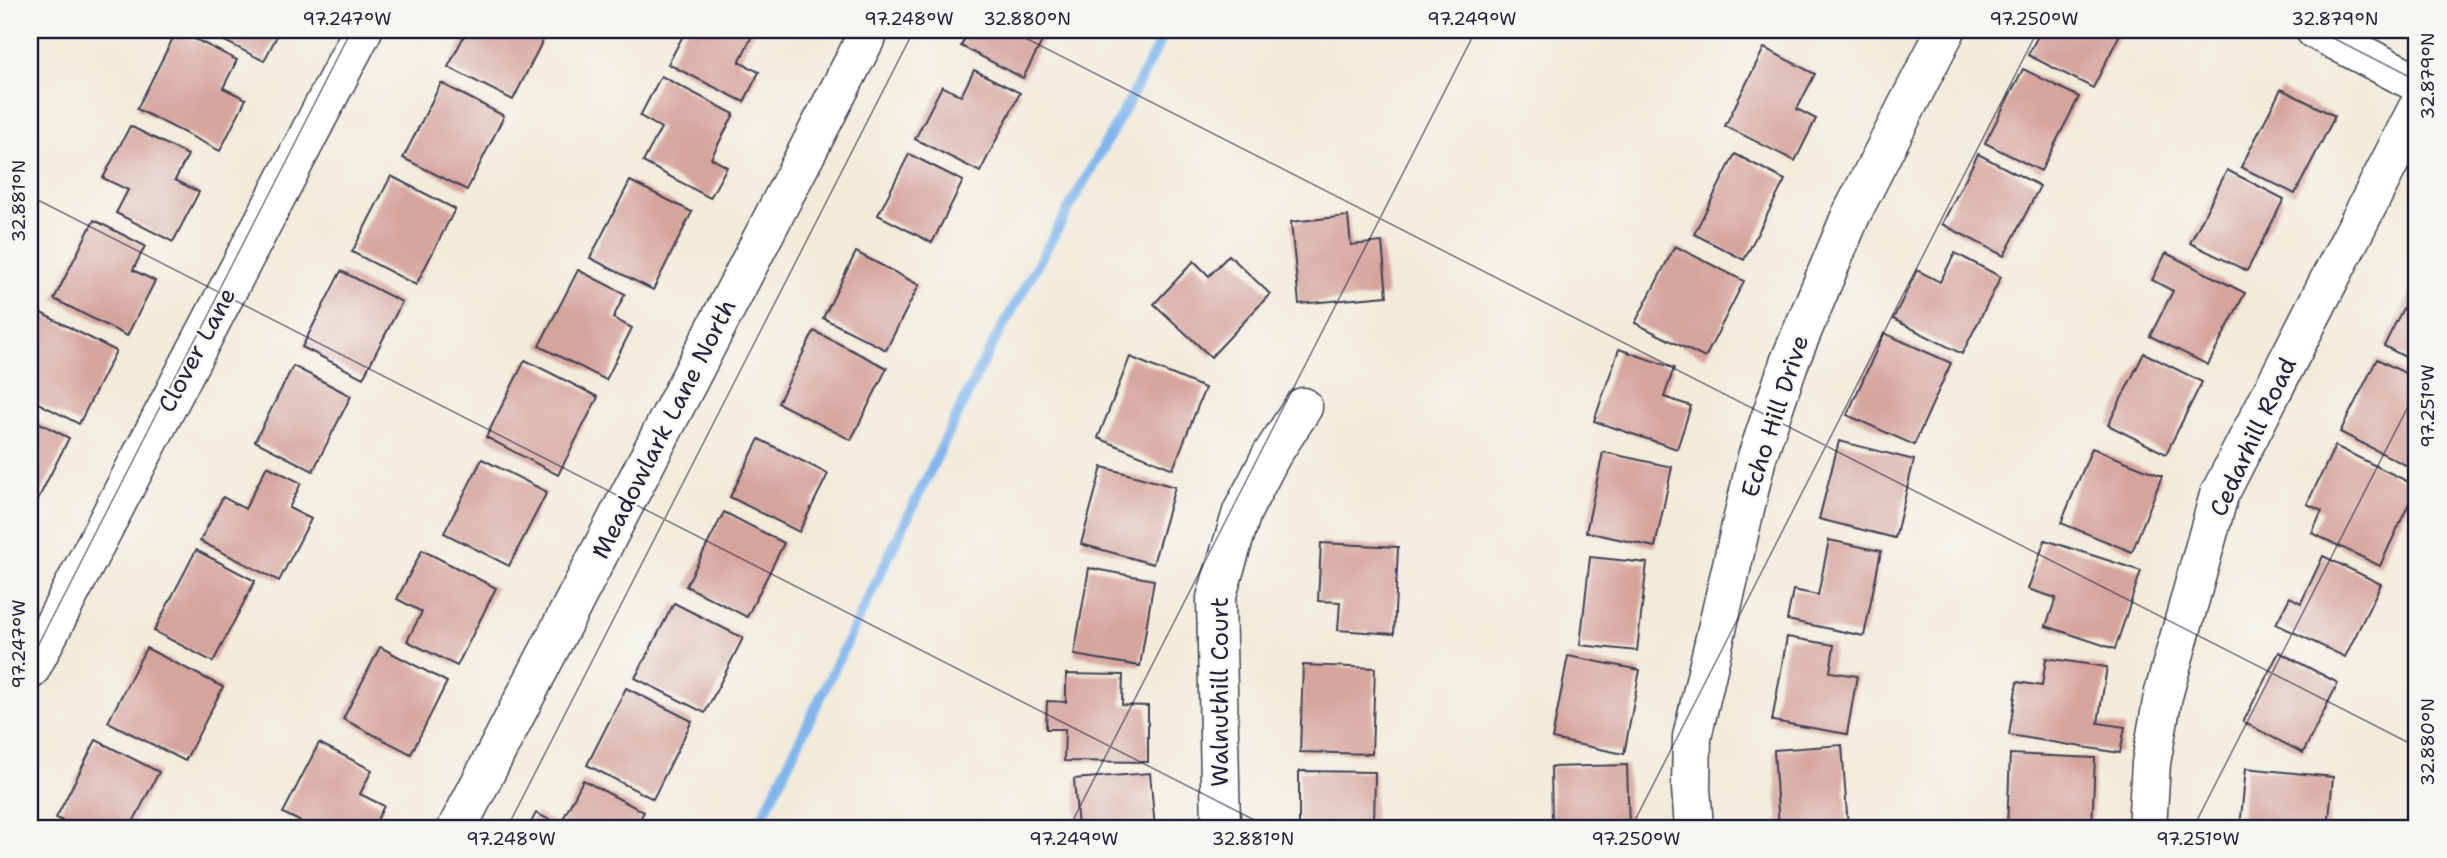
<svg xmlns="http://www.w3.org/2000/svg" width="2447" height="858" font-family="'Shantell Sans',sans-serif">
<rect width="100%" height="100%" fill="#f6f6f2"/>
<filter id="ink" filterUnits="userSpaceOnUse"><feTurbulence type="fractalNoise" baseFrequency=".0143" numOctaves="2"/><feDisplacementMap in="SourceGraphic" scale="14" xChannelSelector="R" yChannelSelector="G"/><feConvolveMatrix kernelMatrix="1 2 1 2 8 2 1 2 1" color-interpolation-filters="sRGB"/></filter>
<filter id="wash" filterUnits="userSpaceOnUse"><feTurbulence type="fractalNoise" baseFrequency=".00686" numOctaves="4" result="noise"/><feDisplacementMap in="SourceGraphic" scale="28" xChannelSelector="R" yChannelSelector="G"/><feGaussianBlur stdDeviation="1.57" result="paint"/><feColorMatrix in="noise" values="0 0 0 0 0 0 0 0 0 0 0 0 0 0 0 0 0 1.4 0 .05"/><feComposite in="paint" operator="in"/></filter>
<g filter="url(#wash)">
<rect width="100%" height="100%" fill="#f2ebda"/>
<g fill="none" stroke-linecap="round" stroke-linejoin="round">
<polyline stroke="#7eb6ee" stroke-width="10" points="757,828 983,362 1128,103 1166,30"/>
</g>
<g id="blocks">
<g fill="#d5a49d">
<polygon points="177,30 237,60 223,88 246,99 220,151 137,109"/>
<polygon points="203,30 280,30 264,61"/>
<polygon points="467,30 548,30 513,100 448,67"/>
<polygon points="686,30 755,30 739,62 759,72 744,102 668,64"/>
<polygon points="969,30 1048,30 1023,78 961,46"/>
<polygon points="2041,30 2122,30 2093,88 2028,55"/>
<polygon points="1764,48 1815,74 1797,109 1816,119 1795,161 1725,126"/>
<polygon points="2023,69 2079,97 2041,171 1985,143"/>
<polygon points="974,70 1020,93 980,172 915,139 942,86 961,96"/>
<polygon points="661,76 734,114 711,158 727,167 710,198 643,162 661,128 640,116"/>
<polygon points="441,83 504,116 467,190 403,158"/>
<polygon points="2281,89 2335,116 2295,194 2241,167"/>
<polygon points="130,126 188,155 175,180 199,192 173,242 116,213 128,190 103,178"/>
<polygon points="909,154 963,181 932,243 878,215"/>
<polygon points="1735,154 1785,180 1744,260 1694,234"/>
<polygon points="1978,154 2040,186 2004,256 1942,224"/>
<polygon points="2227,170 2284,199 2247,271 2190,243"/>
<polygon points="391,176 455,209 416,285 352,252"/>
<polygon points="630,181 692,212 653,290 590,258"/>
<polygon points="1348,216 1351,245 1382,242 1387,296 1299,304 1291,222"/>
<polygon points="94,220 145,246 133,270 155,281 127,336 54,299"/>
<polygon points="1675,246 1744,281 1705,358 1635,323"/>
<polygon points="856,252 919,285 886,350 823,318"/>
<polygon points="1955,253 2001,277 1962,354 1893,319 1917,270 1940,282"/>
<polygon points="2166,253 2245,293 2208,365 2150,336 2173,291 2152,280"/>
<polygon points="1229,255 1270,294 1211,357 1154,304 1194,261 1209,276"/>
<polygon points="578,270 625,294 613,318 632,328 606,380 539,346"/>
<polygon points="341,271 402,302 363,378 302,347"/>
<polygon points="2417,280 2417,363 2384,346"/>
<polygon points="37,311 116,351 79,424 30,399 30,326"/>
<polygon points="814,331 887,368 851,440 778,403"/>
<polygon points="1884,333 1951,363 1914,445 1847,415"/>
<polygon points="1619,349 1674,368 1664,397 1691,406 1677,449 1594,421"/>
<polygon points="2144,353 2202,382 2166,454 2108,425"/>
<polygon points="1130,357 1205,388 1173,469 1098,438"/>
<polygon points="2377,359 2417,379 2417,466 2415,470 2340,432"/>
<polygon points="525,360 598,397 558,475 486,437"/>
<polygon points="293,366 351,396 313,471 255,441"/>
<polygon points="30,418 69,438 30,515"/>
<polygon points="759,439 828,474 799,532 730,497"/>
<polygon points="1839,441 1914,460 1895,538 1819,519"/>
<polygon points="2335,446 2417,486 2380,566 2312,533 2322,511 2307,504"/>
<polygon points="2092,448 2162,476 2132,552 2061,523"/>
<polygon points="1603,452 1672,467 1655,547 1586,532"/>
<polygon points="482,459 547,492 509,566 444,533"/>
<polygon points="267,466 301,483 289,508 311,519 279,581 200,541 223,497 245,509"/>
<polygon points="1102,467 1175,487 1153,564 1081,544"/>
<polygon points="724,512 784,543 747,617 686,586"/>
<polygon points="1829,540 1881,551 1864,636 1787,620 1793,590 1818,595"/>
<polygon points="2045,540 2141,571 2115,649 2046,626 2056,598 2028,589"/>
<polygon points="1321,543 1398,547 1394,634 1338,630 1340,602 1318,601"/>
<polygon points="196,550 255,581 213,662 154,631"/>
<polygon points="422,550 496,588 457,666 407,641 422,612 397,599"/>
<polygon points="2323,556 2381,584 2345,657 2276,624 2290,597 2301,603"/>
<polygon points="1590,557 1647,563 1637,651 1580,645"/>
<polygon points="1089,568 1154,580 1140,666 1074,655"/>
<polygon points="674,603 743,638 705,713 635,678"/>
<polygon points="1787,637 1834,645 1830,672 1857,676 1847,734 1772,721"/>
<polygon points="380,647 447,682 411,754 343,719"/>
<polygon points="146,648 223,687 185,761 108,722"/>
<polygon points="2279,652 2338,683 2303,753 2243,722"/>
<polygon points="1568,656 1640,670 1624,754 1552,739"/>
<polygon points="2046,658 2107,667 2098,723 2125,727 2120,753 2009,735 2017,682 2042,686"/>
<polygon points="1303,665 1375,668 1372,754 1300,752"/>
<polygon points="1066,674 1123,675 1122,705 1148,706 1148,762 1064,761 1065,729 1046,729 1047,701 1066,702"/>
<polygon points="626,688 692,721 653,799 587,765"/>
<polygon points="96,740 159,772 130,828 77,828 56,818"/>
<polygon points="319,743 372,770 360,794 384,806 373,828 313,828 283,813"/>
<polygon points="1842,745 1848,828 1779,828 1774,750"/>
<polygon points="2010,754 2095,758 2092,828 2007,828"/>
<polygon points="1627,765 1629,828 1552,826 1551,767"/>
<polygon points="2246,768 2333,777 2328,828 2240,828"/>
<polygon points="1299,771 1375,772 1374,828 1299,828"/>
<polygon points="1150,773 1155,828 1078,828 1074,779"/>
<polygon points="583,780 644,812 635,828 528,828 536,813 560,825"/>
</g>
</g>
</g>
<g filter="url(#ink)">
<use href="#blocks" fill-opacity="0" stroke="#414053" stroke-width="2"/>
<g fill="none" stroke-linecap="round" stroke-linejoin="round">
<g stroke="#414053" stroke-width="41">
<g id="street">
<polyline points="2315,30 2417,83"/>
<polyline points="30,670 363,30"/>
<polyline points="457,828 870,30"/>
<polyline points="1221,828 1216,598 1242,512 1271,456 1303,407"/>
<polyline points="1694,828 1691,788 1692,737 1757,457 1789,363 1851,215 1946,30"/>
<polyline points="2147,828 2151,763 2163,696 2219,495 2417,109"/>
</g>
</g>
<use href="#street" stroke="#fff" stroke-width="38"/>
</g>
</g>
<path fill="none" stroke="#22223b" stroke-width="2" stroke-opacity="0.45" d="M1010,30L2417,747M2318,30L2417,81M30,196L1270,828M30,662L352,30M507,828L914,30M1069,828L1476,30M1631,828L2038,30M2193,828L2417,389"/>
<g text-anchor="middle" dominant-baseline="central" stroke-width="5" stroke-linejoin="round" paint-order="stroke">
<g font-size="24" fill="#22223b" stroke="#f6f6f2">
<text transform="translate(197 350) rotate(-62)">Clover Lane</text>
<text transform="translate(1775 416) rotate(-72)">Echo Hill Drive</text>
<text transform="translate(664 429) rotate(-63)">Meadowlark Lane North</text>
<text transform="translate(2253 437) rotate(-65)">Cedarhill Road</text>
<text transform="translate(1220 692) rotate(-90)">Walnuthill Court</text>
</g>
</g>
<rect width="2447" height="858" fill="none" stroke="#f6f6f2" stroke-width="77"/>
<rect x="38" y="38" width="2370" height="782" fill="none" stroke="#22223b" stroke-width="2.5"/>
<g font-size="18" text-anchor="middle" fill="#22223b">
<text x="347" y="25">97.247°W</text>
<text x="909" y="25">97.248°W</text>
<text x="1027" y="25">32.880°N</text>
<text x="1472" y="25">97.249°W</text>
<text x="2034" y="25">97.250°W</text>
<text x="2335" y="25">32.879°N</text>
<text transform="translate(2428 76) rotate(-90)" y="6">32.879°N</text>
<text transform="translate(19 201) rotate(-90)" y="6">32.881°N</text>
<text transform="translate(2428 406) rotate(-90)" y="6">97.251°W</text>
<text transform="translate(19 644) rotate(-90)" y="6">97.247°W</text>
<text transform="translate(2428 742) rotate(-90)" y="6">32.880°N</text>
<text x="511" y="845">97.248°W</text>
<text x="1074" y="845">97.249°W</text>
<text x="1253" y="845">32.881°N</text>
<text x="1636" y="845">97.250°W</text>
<text x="2198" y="845">97.251°W</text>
</g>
</svg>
